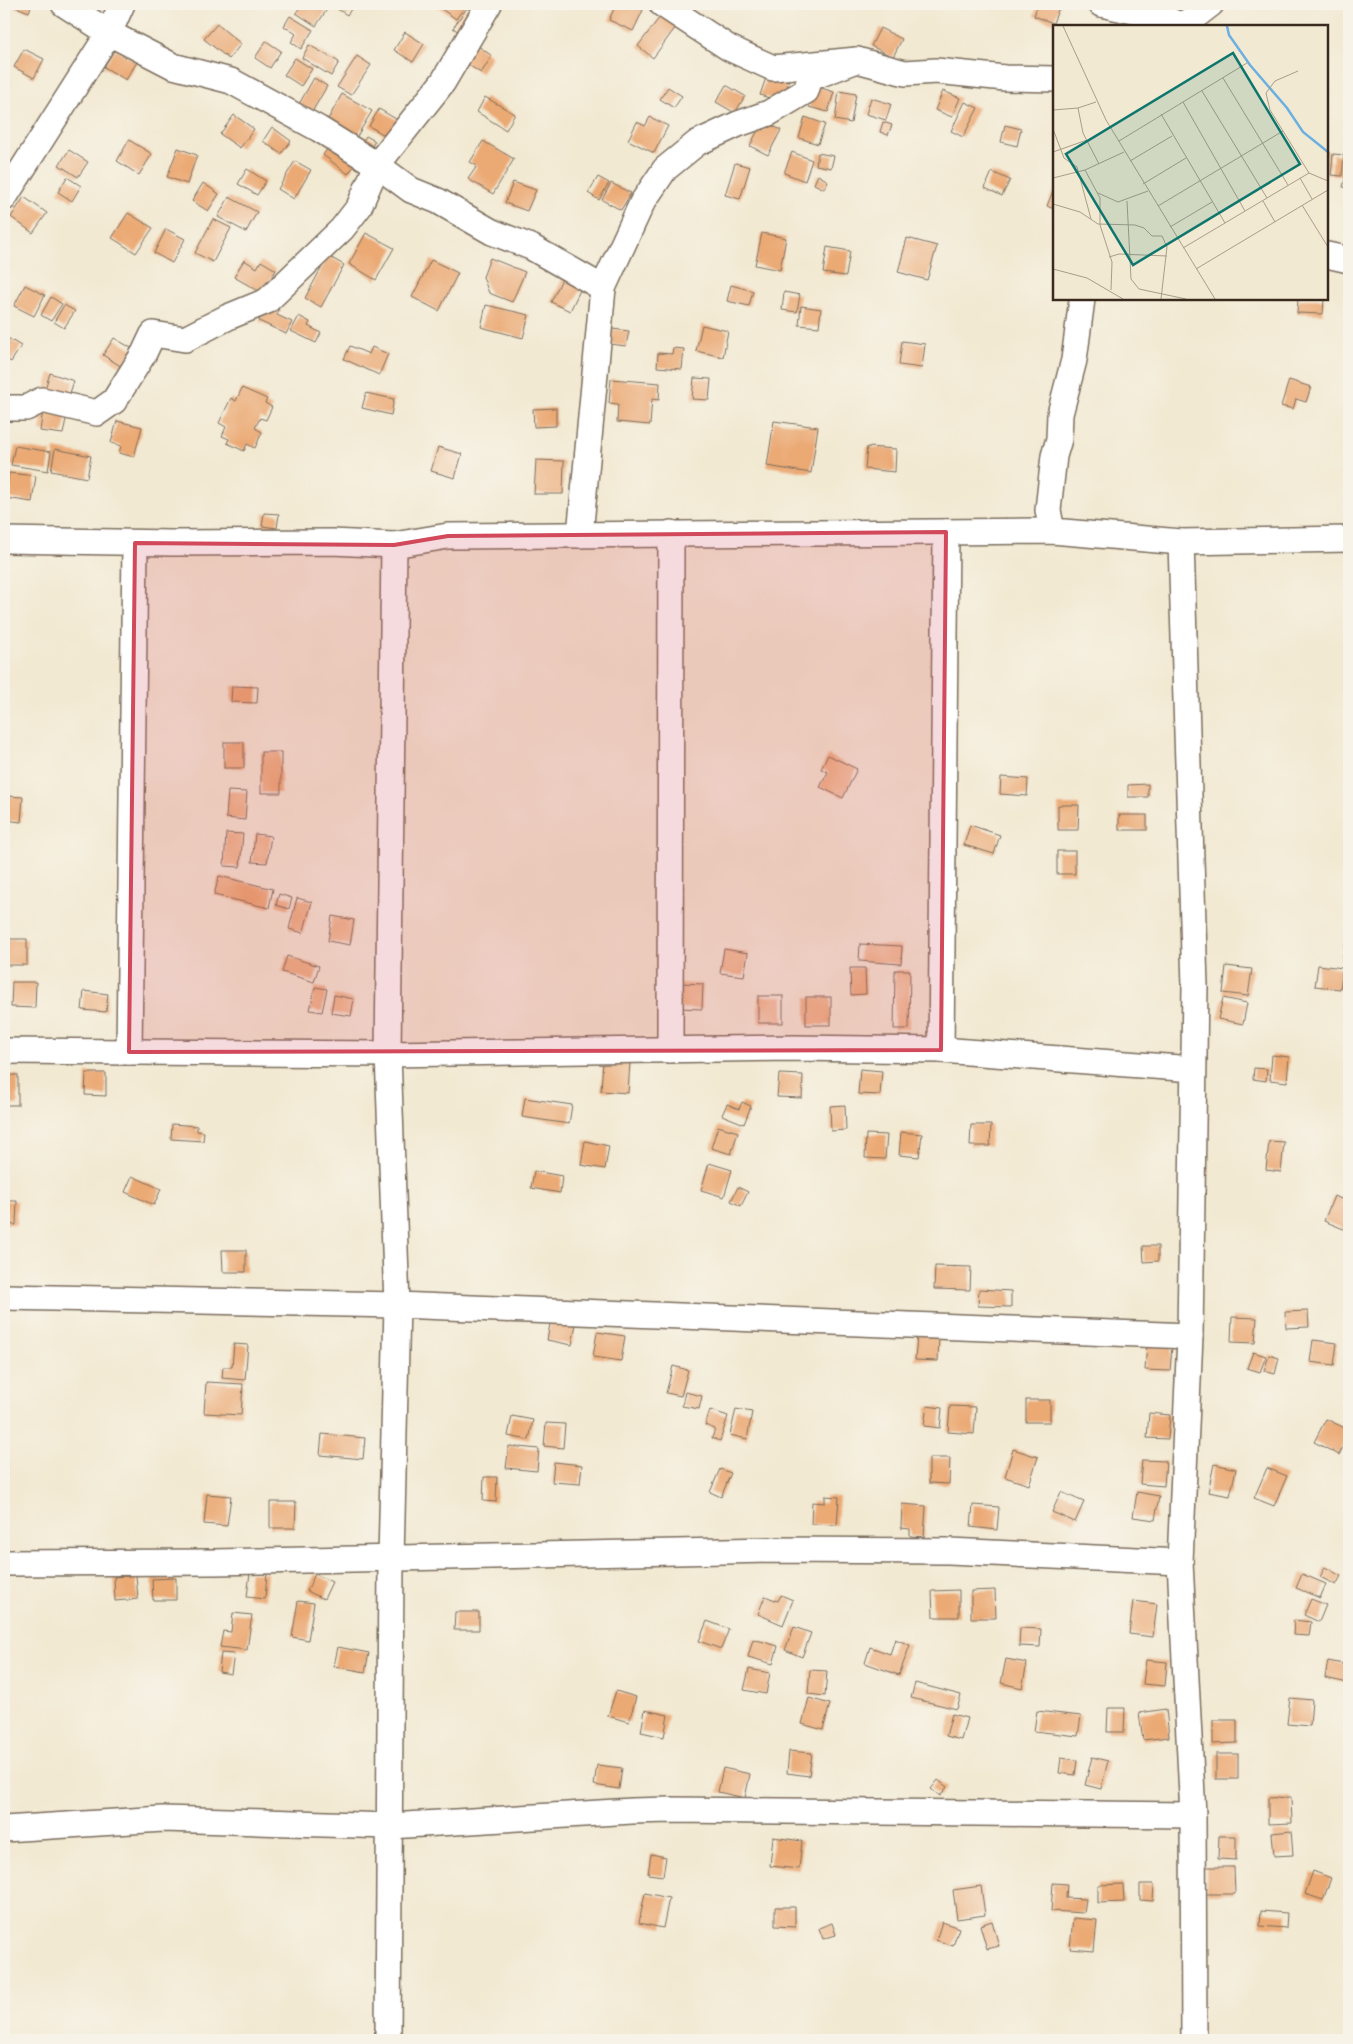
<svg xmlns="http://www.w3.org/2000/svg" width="1353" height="2044" font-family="'IM FELL Double Pica',serif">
<rect width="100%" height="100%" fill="#f7f3e8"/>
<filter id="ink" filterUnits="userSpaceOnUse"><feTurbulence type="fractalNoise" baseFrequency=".02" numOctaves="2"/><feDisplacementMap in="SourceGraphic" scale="10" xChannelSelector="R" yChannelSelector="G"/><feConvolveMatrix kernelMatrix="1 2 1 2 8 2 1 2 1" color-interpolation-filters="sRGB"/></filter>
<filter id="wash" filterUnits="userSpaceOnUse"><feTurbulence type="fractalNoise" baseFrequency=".0096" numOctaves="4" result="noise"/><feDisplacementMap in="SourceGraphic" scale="20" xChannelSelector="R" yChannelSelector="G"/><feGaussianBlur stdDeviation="1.12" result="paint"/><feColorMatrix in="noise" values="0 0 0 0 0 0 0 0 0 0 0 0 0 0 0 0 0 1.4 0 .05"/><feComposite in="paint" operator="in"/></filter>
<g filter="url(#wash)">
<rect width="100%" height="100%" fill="#f2e9d2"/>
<g id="blocks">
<g fill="#eba973">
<polygon points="8,4 32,4 29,12"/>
<polygon points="302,4 322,4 328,8 316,26 296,13"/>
<polygon points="336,4 351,4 354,5 347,15 334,7"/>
<polygon points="439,4 460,4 465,7 456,19 437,6"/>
<polygon points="616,4 630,4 643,10 633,31 609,20"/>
<polygon points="1038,4 1060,5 1053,23 1034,16"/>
<polygon points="1159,4 1187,4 1185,11"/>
<polygon points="467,8 479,16 465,36 453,28"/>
<polygon points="663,13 678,24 653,58 638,46"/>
<polygon points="290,16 313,30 301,49 291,42 296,34 284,26"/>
<polygon points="217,24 241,44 229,59 204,39"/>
<polygon points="880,28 902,39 893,57 871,46"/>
<polygon points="405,32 424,44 413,62 394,50"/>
<polygon points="266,41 281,51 270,68 255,58"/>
<polygon points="474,43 492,56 481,73 462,61"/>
<polygon points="309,45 339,62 331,76 302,58"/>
<polygon points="24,49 44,59 34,78 14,67"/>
<polygon points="115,49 137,62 126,80 104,67"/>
<polygon points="357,56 371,65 351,95 337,87"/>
<polygon points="295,58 312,69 301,86 284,75"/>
<polygon points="767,75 789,81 782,102 760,95"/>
<polygon points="314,78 327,86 312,112 299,104"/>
<polygon points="726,85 745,96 735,113 716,102"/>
<polygon points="815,86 834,92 828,112 809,107"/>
<polygon points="668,87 682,96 674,108 660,99"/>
<polygon points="839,91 856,94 851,123 835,120"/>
<polygon points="943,91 960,98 952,117 935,110"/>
<polygon points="342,94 372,111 356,138 327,121"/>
<polygon points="485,97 515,114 506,130 477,112"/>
<polygon points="871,98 891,104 886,120 866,114"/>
<polygon points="965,102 978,108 963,137 951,131"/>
<polygon points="379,109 401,122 391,139 369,126"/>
<polygon points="234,115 254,129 240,148 220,134"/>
<polygon points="650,117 668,126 654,153 628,140 637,122 645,126"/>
<polygon points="805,117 825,124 818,144 799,138"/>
<polygon points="883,122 892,125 888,135 880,132"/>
<polygon points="767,123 781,130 768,155 750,146 759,128 764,130"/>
<polygon points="1005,125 1021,129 1017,146 1001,142"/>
<polygon points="272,127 291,141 281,154 263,141"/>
<polygon points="366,136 375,141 368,153 359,148"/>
<polygon points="129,140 152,154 139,175 117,161"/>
<polygon points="483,141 514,159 493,194 468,179 477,166 470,162"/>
<polygon points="332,142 358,161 348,174 323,155"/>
<polygon points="178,148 197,155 187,184 167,177"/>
<polygon points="69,150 88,162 78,177 59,165"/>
<polygon points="1327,151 1330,152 1328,175 1327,175"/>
<polygon points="792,152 812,160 805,181 784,173"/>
<polygon points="818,153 834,156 831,168 816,165"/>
<polygon points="1333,154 1344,155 1342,176 1331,175"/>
<polygon points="295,161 311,170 294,199 278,189"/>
<polygon points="735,163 750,167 740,199 725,195"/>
<polygon points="1349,165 1349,188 1343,187"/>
<polygon points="247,169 266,181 257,195 238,184"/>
<polygon points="992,172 1010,180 1002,196 985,188"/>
<polygon points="818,175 828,181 824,189 814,184"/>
<polygon points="67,177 81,186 72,201 58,192"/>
<polygon points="598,177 609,183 599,200 588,193"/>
<polygon points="513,182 536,190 527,211 505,203"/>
<polygon points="203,183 219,194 208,211 192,201"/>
<polygon points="611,183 631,193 621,210 602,200"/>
<polygon points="1054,188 1054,209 1047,206"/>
<polygon points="24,197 47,213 33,233 11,217"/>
<polygon points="229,197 257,212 246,232 218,217"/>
<polygon points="128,213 153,228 136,253 112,238"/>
<polygon points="213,219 231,228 213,262 195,253"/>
<polygon points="166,229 185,239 172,263 154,253"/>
<polygon points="366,233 394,248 376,280 349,264"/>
<polygon points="762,233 786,238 780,270 755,265"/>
<polygon points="907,238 937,246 927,280 898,272"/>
<polygon points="827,247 850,251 846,276 823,273"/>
<polygon points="328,256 344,265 321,307 305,298"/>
<polygon points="490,258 525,272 512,302 489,293 483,277"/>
<polygon points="244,260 257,268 261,261 276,270 262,293 234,277"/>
<polygon points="431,260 458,273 439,311 412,297"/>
<polygon points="563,277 582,286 570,311 551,302"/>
<polygon points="25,285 45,295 34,316 14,306"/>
<polygon points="731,285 753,291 749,306 727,301"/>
<polygon points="784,292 800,295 797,312 782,310"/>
<polygon points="51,297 62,304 51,321 41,315"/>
<polygon points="1298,299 1324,299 1323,314 1297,313"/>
<polygon points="268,304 279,310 277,315 292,322 286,334 259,321"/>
<polygon points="64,305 75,311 64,328 54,322"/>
<polygon points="486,305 529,315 523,338 481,327"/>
<polygon points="801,306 821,309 819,327 799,325"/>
<polygon points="299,316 310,322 308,326 321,333 316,343 291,331"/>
<polygon points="702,325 728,331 723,357 696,351"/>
<polygon points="612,329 629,331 626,346 610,344"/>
<polygon points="6,337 21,346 11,362 4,357 4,340"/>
<polygon points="114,338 133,349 122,367 103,355"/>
<polygon points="902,341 925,344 922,368 899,365"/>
<polygon points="350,346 369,354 372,347 388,354 379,375 344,359"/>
<polygon points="673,348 684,349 682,369 657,367 658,353 672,354"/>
<polygon points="50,373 74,381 69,396 45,389"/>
<polygon points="694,378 711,379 709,400 692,399"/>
<polygon points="611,379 660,383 659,400 652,399 650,425 617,422 618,404 609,403"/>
<polygon points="1289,380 1311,387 1306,402 1296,399 1293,409 1281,406"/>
<polygon points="242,388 267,399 265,403 272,407 266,420 260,418 255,428 262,432 255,448 247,444 244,451 227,443 229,439 222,436 226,427 219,423 231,398 236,401"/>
<polygon points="366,393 394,399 391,415 362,408"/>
<polygon points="556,408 556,426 534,427 533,409"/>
<polygon points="43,410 67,414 63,434 40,431"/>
<polygon points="117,421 142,427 134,457 119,453 121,446 111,443"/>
<polygon points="774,421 818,427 811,473 767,466"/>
<polygon points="15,446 51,452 48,471 11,465"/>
<polygon points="438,447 462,454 455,478 431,471"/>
<polygon points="867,447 896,449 895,472 865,469"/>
<polygon points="55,449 91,456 87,478 51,471"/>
<polygon points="536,460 564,461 563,494 534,494"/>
<polygon points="9,473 36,476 32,502 6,498"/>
<polygon points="264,513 279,514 277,528 262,526"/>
<polygon points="232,686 258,687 257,703 231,702"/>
<rect x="224" y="742" width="20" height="26"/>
<rect x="261" y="752" width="20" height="41"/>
<polygon points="828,755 857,769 843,798 820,787 828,772 821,769"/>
<polygon points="1001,777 1028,779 1027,796 1000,794"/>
<polygon points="1148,784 1148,797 1128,797 1128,785"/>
<polygon points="228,791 247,792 245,820 226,818"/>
<polygon points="7,796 23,797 21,822 5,820"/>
<polygon points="1058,805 1079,805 1078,830 1058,830"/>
<rect x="1119" y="815" width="28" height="15"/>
<polygon points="970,825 1000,835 994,854 964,845"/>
<polygon points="226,833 243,834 240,867 224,866"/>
<polygon points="255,834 271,836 267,863 252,862"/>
<rect x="1057" y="851" width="18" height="23"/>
<polygon points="219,876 273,889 269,908 214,895"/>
<polygon points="279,894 292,898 289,909 276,905"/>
<polygon points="297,898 312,902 303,933 289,929"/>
<polygon points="332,916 354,920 350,945 328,941"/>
<polygon points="6,939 27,939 27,965 5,965"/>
<polygon points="860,944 902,946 901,964 859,961"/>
<polygon points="1345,945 1349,946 1349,963 1342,962"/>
<polygon points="724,949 748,953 744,976 720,973"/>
<polygon points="287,956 319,966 314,982 282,972"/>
<polygon points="1318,965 1343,968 1340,989 1315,986"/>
<polygon points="1226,966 1252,969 1248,996 1223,993"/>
<polygon points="850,968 865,968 866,994 851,995"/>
<polygon points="895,970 910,970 909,1029 894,1029"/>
<polygon points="12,982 36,982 35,1008 11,1007"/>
<polygon points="679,983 703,984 702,1009 678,1008"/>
<polygon points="315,987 327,989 322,1012 310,1010"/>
<polygon points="84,991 108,994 106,1012 82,1010"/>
<polygon points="334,995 354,999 351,1016 331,1013"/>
<rect x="758" y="996" width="25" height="27"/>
<rect x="806" y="997" width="25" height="28"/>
<polygon points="1223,998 1247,1003 1243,1024 1218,1019"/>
<polygon points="1272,1055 1289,1057 1287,1082 1270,1080"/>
<polygon points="603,1060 630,1062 628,1093 601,1091"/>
<polygon points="1254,1068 1267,1069 1266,1081 1253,1079"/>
<polygon points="860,1069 882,1071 880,1095 858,1094"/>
<polygon points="86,1073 106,1073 106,1096 85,1095"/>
<polygon points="779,1074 803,1075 802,1098 777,1097"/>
<rect x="4" y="1075" width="14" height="30"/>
<polygon points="525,1098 572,1105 569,1124 522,1117"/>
<polygon points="742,1102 751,1106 744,1124 722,1115 727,1104 739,1109"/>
<polygon points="845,1105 846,1130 831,1131 830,1106"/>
<polygon points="172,1124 197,1126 197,1131 204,1132 203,1141 171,1139"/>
<polygon points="971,1125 991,1125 990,1146 970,1146"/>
<polygon points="718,1126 738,1132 731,1154 711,1148"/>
<polygon points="901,1132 922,1134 919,1157 899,1155"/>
<polygon points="866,1134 887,1135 885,1159 865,1158"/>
<polygon points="585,1141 609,1146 605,1169 581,1165"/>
<polygon points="1269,1141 1284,1142 1281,1172 1266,1170"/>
<polygon points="709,1163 732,1170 724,1197 701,1190"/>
<polygon points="534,1171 562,1176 560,1193 531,1188"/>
<polygon points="132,1176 161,1189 154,1205 125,1192"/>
<polygon points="738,1187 748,1192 741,1206 731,1201"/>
<polygon points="1334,1196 1349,1202 1349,1221 1346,1230 1324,1221"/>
<polygon points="4,1201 17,1201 16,1225 4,1224"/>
<polygon points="1143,1246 1158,1246 1158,1261 1144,1262"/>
<polygon points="222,1250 246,1250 246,1272 223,1272"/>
<polygon points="935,1266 971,1267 970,1290 934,1289"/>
<polygon points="979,1289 1011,1291 1011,1307 978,1306"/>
<polygon points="1308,1311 1309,1327 1286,1328 1285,1312"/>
<polygon points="1232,1317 1257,1318 1255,1343 1231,1342"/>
<polygon points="551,1319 576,1324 572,1345 547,1340"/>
<polygon points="597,1332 625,1336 621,1361 593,1357"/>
<polygon points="917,1335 939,1336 938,1361 915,1360"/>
<polygon points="1313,1340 1337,1343 1334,1365 1310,1362"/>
<polygon points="234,1344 248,1345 245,1380 222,1378 223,1367 232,1367"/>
<polygon points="1147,1344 1172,1346 1170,1371 1145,1370"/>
<polygon points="1253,1352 1266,1356 1260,1372 1247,1368"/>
<polygon points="1269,1355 1279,1358 1275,1374 1264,1371"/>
<polygon points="673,1366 688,1370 681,1396 666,1393"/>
<polygon points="206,1382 243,1384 241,1415 204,1413"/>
<polygon points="685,1392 702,1396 699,1409 682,1406"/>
<rect x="1026" y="1400" width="24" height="22"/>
<polygon points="927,1406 942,1408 940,1428 924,1426"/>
<polygon points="950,1406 976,1407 974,1434 948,1432"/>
<polygon points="736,1409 752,1412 747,1439 730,1435"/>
<polygon points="710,1410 728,1416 720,1441 712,1438 715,1429 705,1425"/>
<polygon points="1149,1413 1170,1415 1168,1439 1147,1438"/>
<polygon points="512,1416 533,1420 529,1440 508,1436"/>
<polygon points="1326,1419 1349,1430 1349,1434 1339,1455 1314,1442"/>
<polygon points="546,1423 565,1424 563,1448 544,1446"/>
<polygon points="322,1434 365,1438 363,1459 320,1455"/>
<polygon points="509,1446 539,1449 537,1471 506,1468"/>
<polygon points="1013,1449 1038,1457 1029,1485 1005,1477"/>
<polygon points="929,1458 950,1458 949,1484 929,1483"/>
<polygon points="1142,1460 1166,1461 1164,1486 1140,1484"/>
<polygon points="4,1462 8,1463 5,1490 4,1490"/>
<polygon points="554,1462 582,1465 580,1484 552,1482"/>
<polygon points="1214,1464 1236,1469 1230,1496 1208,1492"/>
<polygon points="1267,1468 1287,1476 1274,1506 1254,1498"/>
<polygon points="720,1469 731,1473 721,1497 710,1492"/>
<polygon points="484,1477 497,1477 496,1502 483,1501"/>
<polygon points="1061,1492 1084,1502 1075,1522 1052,1512"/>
<polygon points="1137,1492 1159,1496 1155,1520 1133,1517"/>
<polygon points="207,1494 231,1496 227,1526 204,1524"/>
<polygon points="825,1496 839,1497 837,1525 811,1524 812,1502 825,1503"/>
<polygon points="270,1502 296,1502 295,1528 270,1528"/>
<polygon points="902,1504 926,1506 924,1537 910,1536 910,1529 901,1528"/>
<polygon points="973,1505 999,1507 997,1530 971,1527"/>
<polygon points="1325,1567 1341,1576 1336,1585 1320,1577"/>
<polygon points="250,1572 267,1573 265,1599 247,1597"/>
<polygon points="315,1574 332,1582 324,1599 307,1591"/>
<polygon points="1302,1574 1326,1584 1320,1598 1296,1588"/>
<polygon points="136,1575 138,1599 115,1601 114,1577"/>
<polygon points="176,1578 176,1600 153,1600 152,1579"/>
<polygon points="959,1590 959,1617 933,1617 932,1591"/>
<polygon points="995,1590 996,1618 971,1618 971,1591"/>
<polygon points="781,1595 793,1600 783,1625 758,1614 765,1596 778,1601"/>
<polygon points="1311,1599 1326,1605 1319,1622 1304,1615"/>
<polygon points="298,1601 314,1603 308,1640 292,1637"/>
<polygon points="1133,1601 1157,1604 1153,1637 1129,1634"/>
<polygon points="455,1612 479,1612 479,1630 454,1630"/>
<polygon points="233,1613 252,1615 247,1650 220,1647 223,1631 231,1632"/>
<polygon points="1294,1620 1311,1622 1309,1636 1293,1635"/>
<polygon points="707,1621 729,1629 721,1649 699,1641"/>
<polygon points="794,1627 811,1633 802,1657 785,1650"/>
<polygon points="1020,1628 1041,1629 1040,1647 1019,1646"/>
<polygon points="753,1639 778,1646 773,1664 748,1657"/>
<polygon points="895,1639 910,1645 899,1675 865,1663 870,1647 890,1654"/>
<polygon points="338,1647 369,1653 365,1672 334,1666"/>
<polygon points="221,1653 234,1654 231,1674 219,1672"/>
<polygon points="1006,1659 1027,1663 1022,1688 1001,1683"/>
<polygon points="1146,1660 1167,1662 1165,1686 1143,1684"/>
<polygon points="1328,1661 1349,1665 1348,1683 1325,1678"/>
<polygon points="749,1669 770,1673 766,1694 744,1690"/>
<polygon points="810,1670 827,1671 825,1696 808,1694"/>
<polygon points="915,1683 961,1695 957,1709 911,1698"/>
<polygon points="616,1691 636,1697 629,1722 608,1716"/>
<polygon points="809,1698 830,1704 823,1730 802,1724"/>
<polygon points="1290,1698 1312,1700 1310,1726 1287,1724"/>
<polygon points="1108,1708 1125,1708 1124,1732 1107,1732"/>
<polygon points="1166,1709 1169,1737 1143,1740 1139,1713"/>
<polygon points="645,1710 668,1715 664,1737 641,1732"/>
<polygon points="1037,1711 1081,1716 1078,1736 1034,1731"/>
<polygon points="952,1714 967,1718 961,1740 946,1736"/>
<polygon points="1213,1720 1237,1720 1237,1743 1213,1744"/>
<polygon points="1346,1722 1349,1722 1349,1741 1347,1741"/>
<polygon points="789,1751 812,1753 809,1776 787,1773"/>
<rect x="1216" y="1754" width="22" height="25"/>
<polygon points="1092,1757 1108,1761 1101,1789 1085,1785"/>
<polygon points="1061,1758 1077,1760 1075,1775 1059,1773"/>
<polygon points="597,1765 622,1768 619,1789 594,1785"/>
<polygon points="723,1768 750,1774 745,1798 718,1792"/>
<polygon points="938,1780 947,1787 940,1796 931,1789"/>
<polygon points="1291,1797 1292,1823 1268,1824 1268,1798"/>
<polygon points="1291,1831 1293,1855 1274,1856 1272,1833"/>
<polygon points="1219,1836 1236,1836 1236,1860 1218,1859"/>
<polygon points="773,1837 802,1841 799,1869 770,1866"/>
<polygon points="651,1854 666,1857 663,1876 648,1874"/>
<polygon points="1206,1867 1234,1867 1235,1894 1206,1894"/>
<polygon points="1313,1871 1331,1878 1323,1900 1305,1894"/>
<polygon points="1053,1883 1067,1884 1066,1898 1086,1899 1084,1913 1051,1911"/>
<polygon points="1123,1884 1124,1902 1098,1903 1098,1885"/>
<polygon points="1140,1884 1154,1884 1153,1901 1140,1900"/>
<polygon points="981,1886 985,1915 957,1919 953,1890"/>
<polygon points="645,1893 669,1898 663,1928 639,1923"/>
<polygon points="775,1907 795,1907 795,1927 775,1926"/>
<polygon points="1261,1911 1287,1913 1286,1928 1260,1926"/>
<polygon points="1073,1918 1097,1920 1094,1951 1070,1949"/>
<polygon points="992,1921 999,1946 987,1949 980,1925"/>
<polygon points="942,1922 959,1928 953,1946 936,1940"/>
<polygon points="832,1923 836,1935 823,1939 819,1928"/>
</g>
</g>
</g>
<g filter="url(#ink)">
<use href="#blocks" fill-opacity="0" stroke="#7b6d5d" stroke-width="1"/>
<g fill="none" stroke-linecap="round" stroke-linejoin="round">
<g stroke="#7b6d5d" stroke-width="28">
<g id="minor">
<polyline points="64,4 109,33 173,66 231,81 319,129 377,165 411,190 438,201 492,232 531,247 603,288"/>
<polyline points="662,4 729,48 773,68 857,60 905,73 936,71 1005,78 1054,79"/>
<polyline points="1101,4 1161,17 1180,25 1189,21 1211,4"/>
<polyline points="4,198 109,33 122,4"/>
<polyline points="1327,255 1349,260"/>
<polyline points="4,408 26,408 42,400 97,413 114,401 144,353 153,334 185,339 228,317 267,301 342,229 359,207 377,165 443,82 489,4"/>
<polyline points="1052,531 1048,510 1054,456 1059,439 1060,414 1074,360 1082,299"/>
<polyline points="580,535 603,288 642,203 665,169 697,143 738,124 769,113 806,91 810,78 857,60"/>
<polyline points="4,540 171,543 332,542 394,545 448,536 1052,531 1181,542 1349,539"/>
<polyline points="1181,542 1195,986 1190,1336 1180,1562 1193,1815 1194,2040"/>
<polyline points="670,1050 671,533"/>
<polyline points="941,1050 946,532"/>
<polyline points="4,1051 388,1054 793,1048 941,1050 1193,1069"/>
<polyline points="129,1052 135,543"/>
<polyline points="4,1297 397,1305 1190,1336"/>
<polyline points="4,1563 214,1562 770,1550 949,1551 1180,1562"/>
<polyline points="4,1829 163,1819 390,1826 632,1811 671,1810 1193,1815"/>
<polyline points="388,2040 391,1559 397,1305 388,1054 394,545"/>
</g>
</g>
<use href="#minor" stroke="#fff" stroke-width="25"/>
</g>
</g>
<path fill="#d1495b" fill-opacity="0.2" stroke="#d1495b" stroke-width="4" stroke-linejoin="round" d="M946,532L941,1050L129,1052L135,543L394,545L448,536Z"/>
<g transform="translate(1053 25)">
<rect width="275" height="275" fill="#f2e9d2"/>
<path fill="none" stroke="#6bb0e1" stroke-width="2.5" d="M174,1L176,10L197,40L234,83L250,107L275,127"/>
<path fill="none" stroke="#a99d8a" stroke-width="1" d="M10,1L53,95L162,274M170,53L235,160M149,66L214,173M130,77L192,186M25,83L30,108L46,139M0,85L25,83L43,77M108,89L172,198M0,104L11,133L24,142L38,194M66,116L194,38M0,127L34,115M77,136L119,111M256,148L275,156M0,153L32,145M247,153L259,174M90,159L133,133M45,168L65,177L95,166M74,176L78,254L86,264L133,274M210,176L222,197M0,179L27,187L45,199L82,200L91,203L99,211H109L114,222L108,274M249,180L275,222M105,181L230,106M117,202L159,177M130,223L256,148L217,85L213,68L222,56L245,46M56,232L66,229L114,231M0,244L34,253L70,274M143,244L275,165M58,265L59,237L47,200V173L32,145L71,127"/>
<path fill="#0f766e" fill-opacity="0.15" stroke="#0f766e" stroke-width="2.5" d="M180,28L247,139L80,240L13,129Z"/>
<rect width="275" height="275" fill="none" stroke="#3b2a1e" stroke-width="2.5"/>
</g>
<rect width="1353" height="2044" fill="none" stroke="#f7f3e8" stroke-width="20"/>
</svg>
